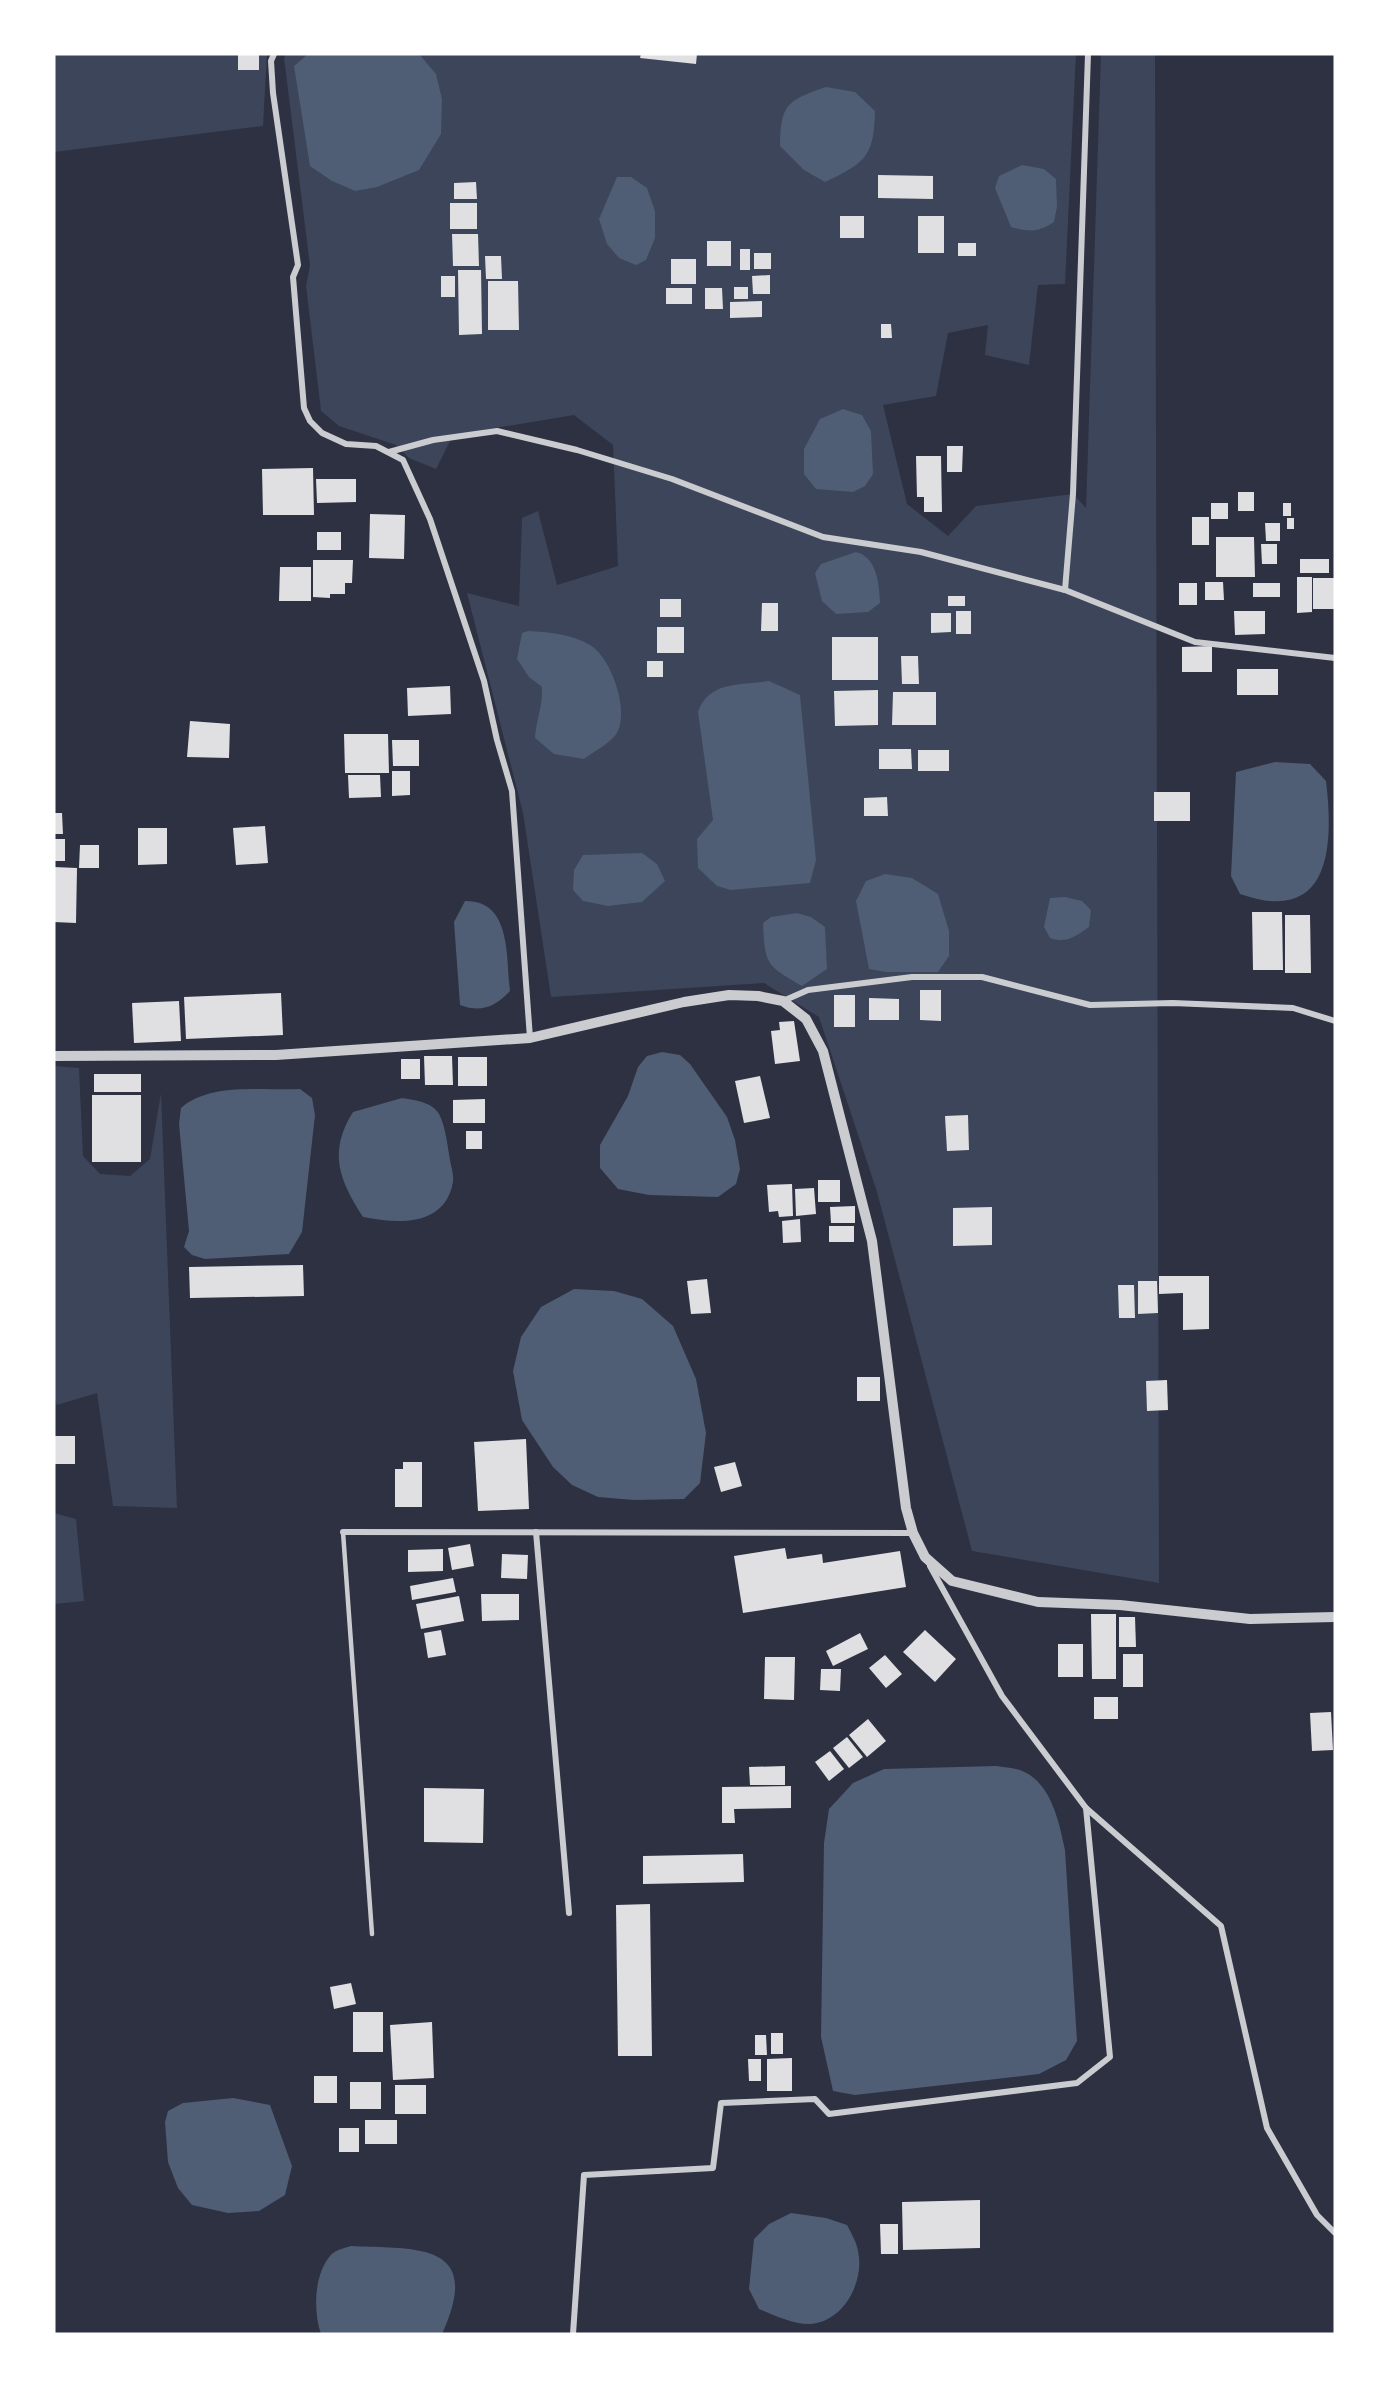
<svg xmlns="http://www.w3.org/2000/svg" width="1389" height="2388" font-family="Commissioner,sans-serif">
<rect width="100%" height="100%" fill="#2d3142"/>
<g fill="#3c4559">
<polygon points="54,54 267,54 263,126 54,152"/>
<polygon points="286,54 1076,54 1065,284 1038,285 1029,365 985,355 988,325 948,333 936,396 883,405 907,504 948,536 976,506 1073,494 1086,508 1101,54 1155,54 1159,1583 972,1551 877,1192 819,1017 764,983 551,997 523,813 467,593 519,606 522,518 538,511 557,585 618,566 613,445 574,415 453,435 436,469 409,458 396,445 339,426 321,411 306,286 310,266 284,58"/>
<polygon points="54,1066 79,1068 83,1156 100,1174 130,1176 150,1159 161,1093 177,1508 113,1506 97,1393 57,1405 54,1397"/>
<polygon points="54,1513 76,1519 84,1601 54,1604"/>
</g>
<g fill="#4f5d75">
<polygon points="308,54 419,54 436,74 442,99 441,134 419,170 377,187 355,191 332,181 310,166 294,66"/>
<path d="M826,87L855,92L875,111C874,157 865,163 825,182L804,170L780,146C780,104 788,100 826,87Z"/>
<path d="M1022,165L1044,169L1056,179L1057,207L1054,222C1037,233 1029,232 1011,227L995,188L999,176Z"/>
<polygon points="617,177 631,177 647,188 655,211 655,238 646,260 636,265 619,258 607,244 599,219"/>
<polygon points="843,409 862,415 871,431 873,474 865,486 853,492 816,489 804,474 804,449 820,419"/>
<path d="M856,552C877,557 879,584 880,603L868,612L836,614L822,601L815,573L821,564Z"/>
<path d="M528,631C549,632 571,634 590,645C611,657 630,711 617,733C611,743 593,752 584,759L554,754L535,738C536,720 543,706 542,687L529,677L517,659L522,633Z"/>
<path d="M769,681L800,695L816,860L810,883L731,890L717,886L698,868L697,839L713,820L698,712C708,681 741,685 769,681Z"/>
<path d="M1275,762L1310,764L1326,781C1334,847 1330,926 1240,894L1231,876L1236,772Z"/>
<polygon points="642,853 657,864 665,881 642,902 608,906 583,901 573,890 574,870 583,855"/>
<polygon points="885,874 912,878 938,894 949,931 949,956 938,972 886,972 869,969 856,901 866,881"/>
<path d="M1065,897L1082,901L1091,910L1089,927C1076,936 1067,944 1050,938L1044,927L1050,898Z"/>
<path d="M465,901C512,900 506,958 510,991C495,1007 481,1013 460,1005L454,922Z"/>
<path d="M797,913L811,917L825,927L827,969L802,986C766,965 765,965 763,923L771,917Z"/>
<polygon points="662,1052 680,1055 690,1064 727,1117 735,1140 740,1169 736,1184 718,1197 649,1195 618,1189 600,1168 600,1145 628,1096 638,1067 647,1056"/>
<path d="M300,1089L312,1098L315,1115L302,1232L289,1254L205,1259L192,1255L184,1247L189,1231L179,1124L181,1108C210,1082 263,1091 300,1089Z"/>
<path d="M402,1098C415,1100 432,1102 439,1114C445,1125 447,1142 449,1154C450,1163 454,1174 453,1182C445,1227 398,1224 363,1217C339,1180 328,1152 353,1112Z"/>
<polygon points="574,1289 614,1291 642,1299 673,1326 696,1379 706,1433 700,1483 684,1499 634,1500 598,1497 572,1485 553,1467 522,1420 513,1371 521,1337 541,1307"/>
<path d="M996,1766C1004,1767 1013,1768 1020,1770C1051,1781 1059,1822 1065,1850L1077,2041L1066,2060L1039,2074L855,2095L833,2091L821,2037L824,1843L829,1809L853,1783L884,1769Z"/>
<polygon points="233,2098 270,2105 292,2166 285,2195 259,2211 228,2213 192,2205 178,2188 168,2162 165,2122 168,2111 183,2103"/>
<path d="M791,2213L826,2218L847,2225C851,2233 857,2243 858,2251C865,2282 843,2323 809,2324C792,2324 774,2315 759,2309L749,2289L754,2239L769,2224Z"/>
<path d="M351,2246C418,2249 484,2242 442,2334H321C313,2311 314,2275 330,2256C334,2250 345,2248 351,2246Z"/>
</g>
<g fill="#e0e0e3">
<rect x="238" y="54" width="21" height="16"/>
<polygon points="641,54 697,54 696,64 640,58"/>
<polygon points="878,175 933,176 933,199 878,198"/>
<polygon points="476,182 477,199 454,199 454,183"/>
<rect x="450" y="203" width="27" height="26"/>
<rect x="840" y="216" width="24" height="22"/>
<rect x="918" y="216" width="26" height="37"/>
<polygon points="452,234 478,234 479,266 453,266"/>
<rect x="707" y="241" width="24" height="25"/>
<rect x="958" y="243" width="18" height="13"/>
<rect x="740" y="249" width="10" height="21"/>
<rect x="754" y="253" width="17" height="16"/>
<polygon points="485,256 501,256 502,279 486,279"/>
<rect x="671" y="259" width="25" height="25"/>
<polygon points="458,270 481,270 482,334 459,335"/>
<polygon points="770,275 770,294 753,294 752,276"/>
<rect x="441" y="276" width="14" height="21"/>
<polygon points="488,281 518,281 519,330 488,330"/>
<rect x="734" y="287" width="14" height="12"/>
<rect x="666" y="288" width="26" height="16"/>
<polygon points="705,288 722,288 723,309 705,309"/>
<polygon points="762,301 762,317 730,318 730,302"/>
<polygon points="881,324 891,324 892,338 881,338"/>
<polygon points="947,446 963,446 962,472 947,472"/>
<polygon points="916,456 941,456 942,512 924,512 924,497 917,497"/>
<polygon points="313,468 314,515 263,515 262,469"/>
<polygon points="316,479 356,479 356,502 317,503"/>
<rect x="1238" y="492" width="16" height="19"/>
<rect x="1211" y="503" width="17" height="16"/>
<rect x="1283" y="503" width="8" height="13"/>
<polygon points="370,514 405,515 404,559 369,558"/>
<rect x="1192" y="517" width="17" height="28"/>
<rect x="1287" y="518" width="7" height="11"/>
<polygon points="1265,523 1280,523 1280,541 1266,541"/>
<rect x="317" y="532" width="24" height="18"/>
<polygon points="1216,537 1254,537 1255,577 1216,577"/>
<polygon points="1261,544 1277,544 1277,564 1262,564"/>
<rect x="1300" y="559" width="29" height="14"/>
<polygon points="313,560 353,560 352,583 345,583 345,594 330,594 330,598 313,597"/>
<polygon points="280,567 311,567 311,601 279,601"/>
<polygon points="1297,577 1312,577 1312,612 1297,613"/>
<rect x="1313" y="578" width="22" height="31"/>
<polygon points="1205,582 1223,582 1224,600 1205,600"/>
<rect x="1179" y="583" width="18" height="22"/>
<rect x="1253" y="583" width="27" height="14"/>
<rect x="948" y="596" width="17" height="10"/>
<rect x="660" y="599" width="21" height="18"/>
<polygon points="762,603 778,603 778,631 761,631"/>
<rect x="956" y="611" width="15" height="23"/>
<polygon points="1234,611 1265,611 1265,634 1235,635"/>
<polygon points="931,613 951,613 951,632 931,633"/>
<rect x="657" y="627" width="27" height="26"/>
<rect x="832" y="637" width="46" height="43"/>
<polygon points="1212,646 1212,672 1182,672 1182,647"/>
<polygon points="901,656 918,656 919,684 902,684"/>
<rect x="647" y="661" width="16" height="16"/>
<rect x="1237" y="669" width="41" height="26"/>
<polygon points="450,686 451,714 408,716 407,688"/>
<polygon points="878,690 878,725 835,726 834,691"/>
<polygon points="893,692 936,692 936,725 892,725"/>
<polygon points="190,721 230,724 229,758 187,757"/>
<polygon points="344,734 388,734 389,773 345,773"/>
<polygon points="392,740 419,740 419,766 393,766"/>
<polygon points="879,749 911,749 912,769 879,769"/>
<rect x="918" y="750" width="31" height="21"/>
<polygon points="392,771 410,771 410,795 392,796"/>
<polygon points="348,775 380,775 381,797 349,798"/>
<rect x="1154" y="792" width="36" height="29"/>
<polygon points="887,797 888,816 864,816 864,798"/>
<polygon points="54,813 62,813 63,834 54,834"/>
<polygon points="265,826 268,863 236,865 233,828"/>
<polygon points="138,828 167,828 167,864 138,865"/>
<rect x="54" y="839" width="11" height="22"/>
<polygon points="80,845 99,845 99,868 79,868"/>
<polygon points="54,867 77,868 76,923 54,922"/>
<polygon points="1252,912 1282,912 1283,970 1253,970"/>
<polygon points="1285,915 1310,915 1311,973 1285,973"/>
<polygon points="920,990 941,990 941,1021 920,1020"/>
<polygon points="281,993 283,1035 186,1039 184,997"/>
<rect x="834" y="995" width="21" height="32"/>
<polygon points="869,998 899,999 899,1020 869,1020"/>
<polygon points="179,1001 181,1041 134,1043 132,1003"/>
<polygon points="794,1021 800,1061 775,1064 771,1031 780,1030 779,1022"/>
<polygon points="424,1056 452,1056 453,1085 425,1085"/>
<rect x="458" y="1057" width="29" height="29"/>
<rect x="401" y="1059" width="19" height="20"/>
<rect x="94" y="1074" width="47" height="18"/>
<polygon points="760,1076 770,1118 744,1123 735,1081"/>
<rect x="92" y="1095" width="49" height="67"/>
<polygon points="485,1099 485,1123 453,1123 453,1100"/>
<polygon points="968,1115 969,1150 947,1151 945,1116"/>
<rect x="466" y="1131" width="16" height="18"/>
<rect x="818" y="1180" width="22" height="22"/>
<polygon points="792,1184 793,1216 779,1217 778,1211 769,1212 767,1185"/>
<polygon points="814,1188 816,1214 796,1216 795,1189"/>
<polygon points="855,1206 855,1223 831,1223 830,1207"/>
<polygon points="992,1207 992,1245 953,1246 953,1208"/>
<polygon points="800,1219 801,1242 783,1243 782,1221"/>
<rect x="829" y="1226" width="25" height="16"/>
<polygon points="303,1265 304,1296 190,1298 189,1267"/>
<polygon points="1159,1276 1209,1276 1209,1329 1183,1330 1183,1293 1159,1294"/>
<polygon points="707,1279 711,1313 691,1314 687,1281"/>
<polygon points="1138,1281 1157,1281 1158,1313 1138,1314"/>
<polygon points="1118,1285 1134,1285 1135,1318 1119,1318"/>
<rect x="857" y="1377" width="23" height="24"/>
<polygon points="1167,1380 1168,1410 1147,1411 1146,1381"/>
<rect x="54" y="1436" width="21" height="28"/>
<polygon points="526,1439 529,1509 478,1511 474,1442"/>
<polygon points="403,1462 422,1462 422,1507 395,1507 395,1469 403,1469"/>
<polygon points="735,1462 742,1486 721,1492 714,1467"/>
<polygon points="470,1544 474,1566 452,1570 448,1548"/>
<polygon points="785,1548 787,1559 822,1554 823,1563 900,1551 906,1587 743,1613 734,1556"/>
<polygon points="443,1549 443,1571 408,1572 408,1550"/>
<polygon points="502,1554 528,1555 527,1579 501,1578"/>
<polygon points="453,1578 456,1592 412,1600 410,1586"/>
<polygon points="481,1594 519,1594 519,1620 482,1621"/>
<polygon points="459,1596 464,1621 421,1629 416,1604"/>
<polygon points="1091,1614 1116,1614 1116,1679 1092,1679"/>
<polygon points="1119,1617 1135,1617 1136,1647 1119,1647"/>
<polygon points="441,1630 446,1655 428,1658 424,1633"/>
<polygon points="925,1630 956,1659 935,1682 903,1652"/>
<polygon points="860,1633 868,1649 833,1666 826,1651"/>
<rect x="1058" y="1644" width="25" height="33"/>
<rect x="1123" y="1654" width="20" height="33"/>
<polygon points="885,1655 902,1674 886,1688 869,1668"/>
<polygon points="765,1657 795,1657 794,1700 764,1699"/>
<polygon points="821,1669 841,1669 840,1691 820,1690"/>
<rect x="1094" y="1697" width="24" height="22"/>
<polygon points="1331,1712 1333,1750 1312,1751 1310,1713"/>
<polygon points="868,1719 886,1741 867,1757 849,1735"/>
<polygon points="847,1737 863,1757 849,1768 833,1748"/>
<polygon points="830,1751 844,1769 829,1781 815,1762"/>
<polygon points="785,1766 785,1785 750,1785 749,1767"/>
<polygon points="791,1786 791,1808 734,1809 735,1823 722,1823 722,1787"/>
<polygon points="424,1788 484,1789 483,1843 424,1842"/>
<polygon points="743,1854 744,1882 643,1884 643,1856"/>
<polygon points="650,1904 652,2056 618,2056 616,1905"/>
<polygon points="351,1983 356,2004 334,2009 330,1987"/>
<rect x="353" y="2012" width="30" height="40"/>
<polygon points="432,2022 434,2078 393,2080 390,2025"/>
<rect x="771" y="2033" width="12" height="21"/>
<polygon points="755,2035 766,2035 767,2055 755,2055"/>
<polygon points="792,2058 792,2091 767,2091 767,2059"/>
<polygon points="748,2059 761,2059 761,2081 749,2081"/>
<rect x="314" y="2076" width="23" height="27"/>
<rect x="350" y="2082" width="31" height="27"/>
<rect x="395" y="2085" width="31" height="29"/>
<rect x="365" y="2120" width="32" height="24"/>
<rect x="339" y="2128" width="20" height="24"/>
<polygon points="980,2200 980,2248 903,2250 902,2202"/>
<polygon points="880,2224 898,2224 898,2254 881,2254"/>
</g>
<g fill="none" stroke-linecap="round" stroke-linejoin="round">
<polyline stroke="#caccd0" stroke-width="4.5" points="343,1532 372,1934"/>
<g stroke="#caccd0" stroke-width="6">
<polyline points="274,54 271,61 273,93 298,265 293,277 304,408 310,421 322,433 346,444 376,446 403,460 430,519 484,681 497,740 512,791 530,1038"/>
<polyline points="389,452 433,440 497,431 577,450 672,479 823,537 921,552 1065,590 1195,642 1335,658"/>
<polyline points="1065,590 1073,494 1088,54"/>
<polyline points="783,1001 808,990 912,977 982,977 1090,1005 1173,1003 1293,1008 1335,1021"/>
<polyline points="343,1532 913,1533"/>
<polyline points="536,1532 569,1913"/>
<polyline points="930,1566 1002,1696 1086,1808 1221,1926 1267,2128 1317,2215 1335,2233"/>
<polyline points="573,2334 584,2175 713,2168 721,2103 815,2099 829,2114 1077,2083 1110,2057 1086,1808"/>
</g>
<polyline stroke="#caccd0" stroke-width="10" points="54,1056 276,1055 530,1038 684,1002 729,995 758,996 783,1001 806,1019 823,1051 872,1241 906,1508 913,1533 925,1557 952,1581 1038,1602 1120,1605 1250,1619 1335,1617"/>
</g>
<rect width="1389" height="2388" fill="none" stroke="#ffffff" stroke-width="111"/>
</svg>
